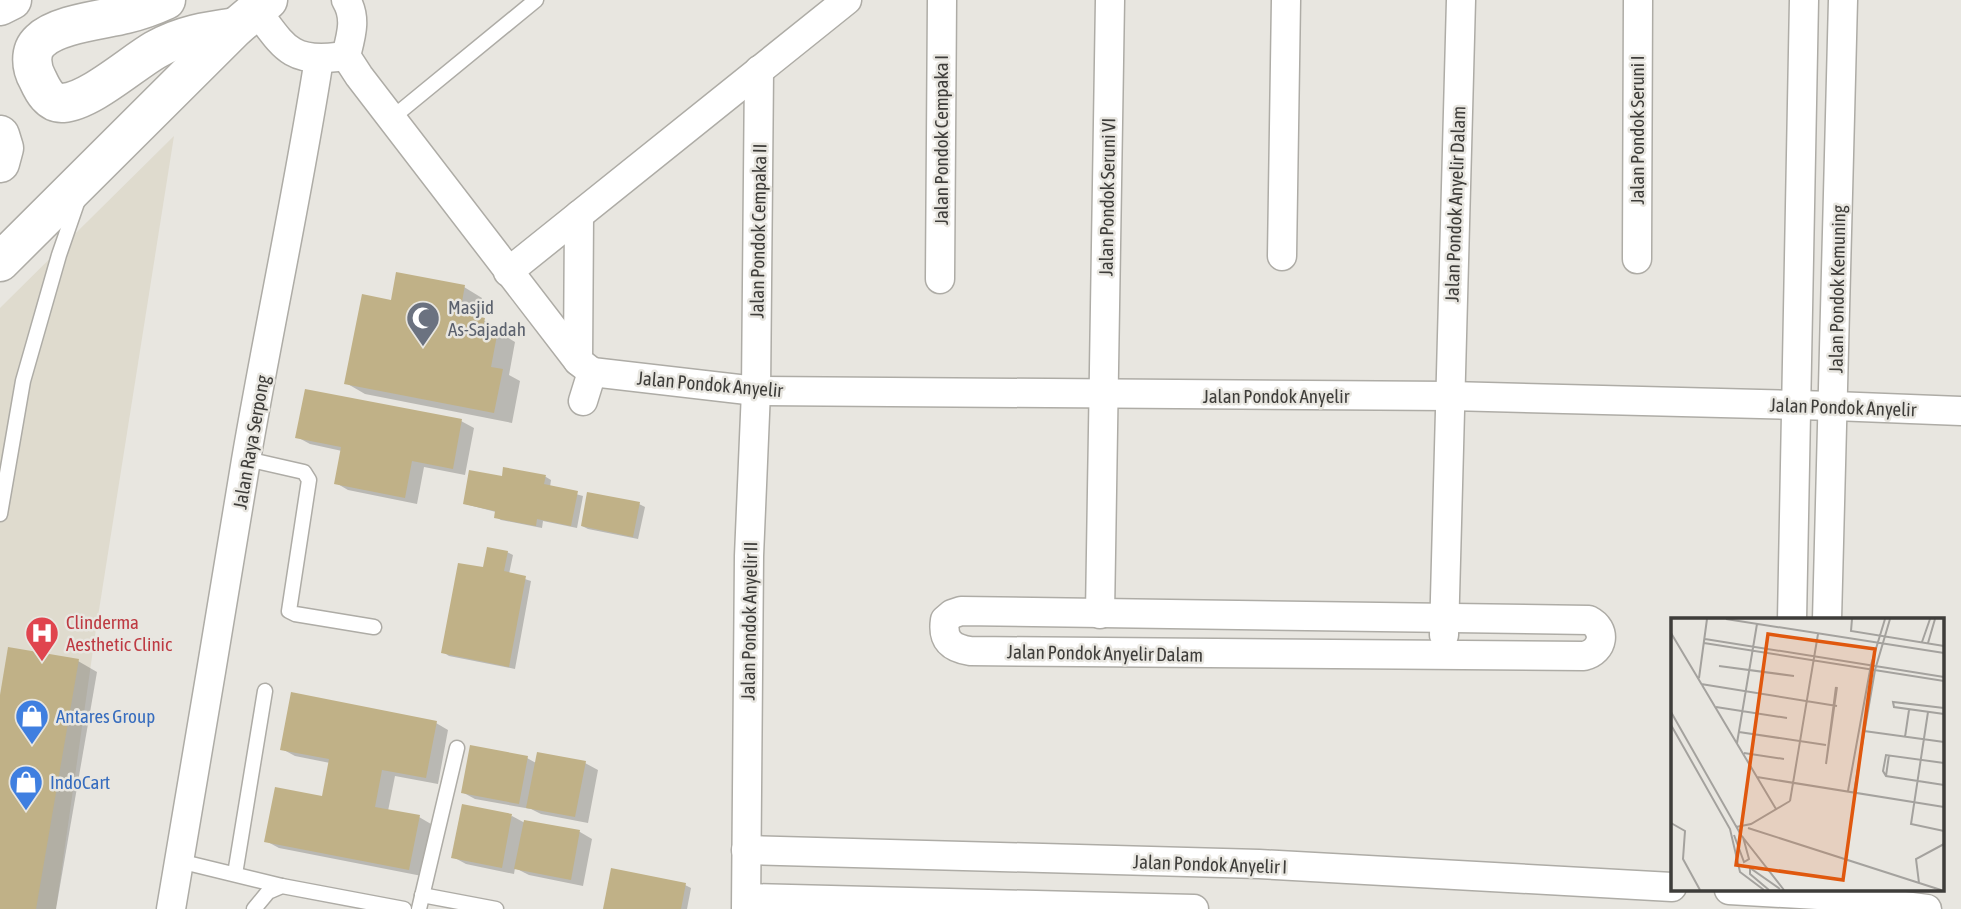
<svg xmlns="http://www.w3.org/2000/svg" width="1961" height="909" font-family="'Asap Condensed',sans-serif">
<rect width="100%" height="100%" fill="#e8e6e0"/>
<polygon fill="#dfdbce" points="174,136 96,629 56,909 0,909 0,308"/>
<g fill="#0003">
<polygon points="464,287 482,298 479,318 503,330 502,334 515,342 509,375 520,381 512,423 365,394 346,383 392,302"/>
<polygon points="461,421 474,428 465,475 424,467 417,504 348,490 336,483 342,451 310,444 297,437"/>
<polygon points="546,477 551,480 550,487 583,496 577,528 543,521 542,528 501,520 496,517 496,512 465,504 503,478"/>
<polygon points="639,504 645,507 638,539 588,529 582,526"/>
<polygon points="507,552 513,555 509,574 531,581 515,669 449,656 443,652 485,569"/>
<polygon points="78,661 97,672 56,909 0,909 0,706"/>
<polygon points="436,723 448,730 438,784 395,776 388,811 419,817 431,824 422,876 279,848 266,841 324,798 330,763 295,756 282,749"/>
<polygon points="527,758 536,763 585,763 598,770 588,823 541,814 531,809 475,799 462,792"/>
<polygon points="512,816 525,823 580,832 592,839 583,886 529,875 515,868 514,874 466,864 453,857"/>
<polygon points="685,885 691,888 687,909 605,909"/>
</g>
<g fill="#c0b187">
<polygon points="396,272 465,285 460,313 485,318 483,327 498,330 491,367 503,369 494,413 344,384 362,294 391,300"/>
<polygon points="305,389 462,419 453,469 412,461 405,498 334,484 341,447 295,438"/>
<polygon points="503,467 546,475 544,484 578,491 571,526 537,519 536,526 494,518 495,511 463,504 469,470 502,476"/>
<polygon points="587,492 640,502 633,537 581,526"/>
<polygon points="487,547 508,551 504,571 526,576 509,667 441,653 458,563 483,567"/>
<polygon points="8,647 79,659 36,909 0,909 0,695"/>
<polygon points="291,692 437,721 426,778 382,770 375,807 420,815 409,870 264,842 275,787 322,796 329,759 280,750"/>
<polygon points="470,745 528,756 519,804 461,793"/>
<polygon points="537,752 586,761 575,817 526,808"/>
<polygon points="462,804 512,814 502,868 451,858"/>
<polygon points="524,820 580,830 571,880 514,869"/>
<polygon points="611,868 686,883 681,909 603,909"/>
</g>
<g fill="none" stroke-linecap="round" stroke-linejoin="round">
<g stroke="#aeaca6" stroke-width="17">
<g id="lane">
<polyline points="392,118 536,0"/>
<polyline points="247,459 304,472 309,480 289,611 295,614 374,627"/>
<polyline points="0,514 23,381 59,255 78,200"/>
<polyline points="179,861 282,886"/>
<polyline points="235,874 265,691"/>
<polyline points="422,895 496,909"/>
<polyline points="254,909 268,892 282,886 404,909"/>
<polyline points="419,909 457,748"/>
</g>
</g>
<g stroke="#aeaca6" stroke-width="31">
<g id="street">
<path d="M346,0C357,18 351,36 346,56L359,76L578,361L592,372"/>
<path d="M256,10C283,45 289,63 337,57"/>
<polyline points="1282,256 1286,0"/>
<polyline points="1637,259 1638,0"/>
<polyline points="508,272 847,0"/>
<polyline points="940,279 942,0"/>
<polyline points="578,361 579,215"/>
<polyline points="592,372 756,391 1450,396 1834,406 1961,411"/>
<polyline points="583,401 592,372"/>
<path d="M961,611L1589,620C1607,629 1604,651 1584,656L970,651C951,648 942,640 945,620L952,614Z"/>
<polyline points="1100,614 1110,0"/>
<polyline points="1792,620 1804,0"/>
<polyline points="1827,620 1843,0"/>
<polyline points="1444,635 1461,0"/>
<polyline points="746,850 1259,864 1672,887"/>
<polyline points="1729,890 1818,895 1927,909"/>
<polyline points="747,898 1194,909"/>
<path d="M171,909C197,759 221,610 246,460C269,326 298,193 319,59"/>
<polyline points="746,909 749,556 756,391 759,70"/>
</g>
</g>
<g stroke="#aeaca6" stroke-width="41">
<g id="primary">
<path d="M166,0C153,6 139,11 126,14C102,20 57,24 40,41C29,51 31,68 38,80C43,91 50,104 63,103C90,101 131,64 155,50C181,35 207,31 236,27"/>
<polyline points="0,6 12,0"/>
<polyline points="0,135 4,148 0,163"/>
<polyline points="0,262 236,27 268,0"/>
</g>
</g>
<use href="#lane" stroke="#fff" stroke-width="14"/>
<use href="#street" stroke="#fff" stroke-width="28"/>
<use href="#primary" stroke="#fff" stroke-width="38"/>
</g>
<defs>
<g id="mosque-pin" transform="scale(1.75)"><path d="M0 17L-7.5 6A9.5 9.5 0 1 1 7.5 6Z" fill="#6b7280" stroke="#e8e6e0"/><path d="M3.5-4.9A6 6 0 1 0 3.5 4.9A5 5 0 1 1 3.5-4.9Z" fill="#fff"/></g>
<g id="hospital-pin" transform="scale(1.75)"><path d="M0 17L-7.5 6A9.5 9.5 0 1 1 7.5 6Z" fill="#e0444e" stroke="#e8e6e0"/><path d="M-5-5h3v3.5h4V-5h3V5h-3V1.5h-4V5h-3Z" fill="#fff"/></g>
<g id="shop-pin" transform="scale(1.75)"><path d="M0 17L-7.5 6A9.5 9.5 0 1 1 7.5 6Z" fill="#3f7fe0" stroke="#e8e6e0"/><path d="M-5-2.5h2.3a2.7 3.5 0 0 1 5.4 0H5L5.5 6h-11ZM-1.5-2.5h3a1.5 2.3 0 0 0-3 0Z" fill="#fff"/></g>
</defs>
<g fill-rule="evenodd">
<use href="#mosque-pin" x="423" y="318"/>
<use href="#hospital-pin" x="42" y="633"/>
<use href="#shop-pin" x="32" y="716"/>
<use href="#shop-pin" x="26" y="782"/>
</g>
<g text-anchor="middle" dominant-baseline="central" stroke-width="5" stroke-linejoin="round" paint-order="stroke">
<g font-size="19" fill="#3e3d3a" stroke="#e8e6e0">
<text transform="translate(1637 130) rotate(-90)">Jalan Pondok Seruni I</text>
<text transform="translate(941 140) rotate(-90)">Jalan Pondok Cempaka I</text>
<text transform="translate(1107 197) rotate(-89)">Jalan Pondok Seruni VI</text>
<text transform="translate(1455 204) rotate(-88)">Jalan Pondok Anyelir Dalam</text>
<text transform="translate(758 231) rotate(-89)">Jalan Pondok Cempaka II</text>
<text transform="translate(1837 289) rotate(-89)">Jalan Pondok Kemuning</text>
<text transform="translate(710 384) rotate(5)">Jalan Pondok Anyelir</text>
<text x="1276" y="396">Jalan Pondok Anyelir</text>
<text transform="translate(1843 407) rotate(2)">Jalan Pondok Anyelir</text>
<text transform="translate(251 442) rotate(-80)">Jalan Raya Serpong</text>
<text transform="translate(749 621) rotate(-89)">Jalan Pondok Anyelir II</text>
<text transform="translate(1105 653) rotate(1)">Jalan Pondok Anyelir Dalam</text>
<text transform="translate(1210 864) rotate(2)">Jalan Pondok Anyelir I</text>
</g>
<g font-size="19" fill="#5b616d" stroke="#e8e6e0" text-anchor="start">
<text x="448" y="307">Masjid<tspan x="448" dy="22">As-Sajadah</tspan></text>
</g>
<g font-size="19" fill="#be3a42" stroke="#e8e6e0" text-anchor="start">
<text x="66" y="622">Clinderma<tspan x="66" dy="22">Aesthetic Clinic</tspan></text>
</g>
<g font-size="19" fill="#366cbe" stroke="#e8e6e0" text-anchor="start">
<text x="56" y="716">Antares Group</text>
<text x="50" y="782">IndoCart</text>
</g>
</g>
<g transform="translate(1671 618)">
<rect width="273" height="273" fill="#e8e6e0"/>
<path fill="none" stroke="#a4a29e" stroke-width="2" d="M55,1L273,35M181,1L180,13L273,28M0,15L105,191M34,21L273,59M251,24L259,1M33,25L273,63M257,25L264,1M48,48L123,58M28,60L36,1M30,66L166,88M45,89L116,100M273,90L222,84L223,89L273,96M0,94L70,217L113,272M257,94L240,206L273,213M0,107L59,211L69,254L93,272M193,113L273,124M68,114L155,127M234,119L238,92M66,125L86,6M73,135L113,141M273,145L215,137L212,153L215,158L273,167M155,146L166,69M155,146L165,69M215,158L218,137M86,159L273,189M177,173L200,47L214,1M183,174L204,52L219,1M119,183L147,16M0,205L14,213L12,241L29,272M65,209L80,206L119,183M77,210L270,272M63,217L73,244L78,241L72,219M248,265L245,241L273,226M98,272L79,256V250L109,271"/>
<path fill="#e0580e" fill-opacity="0.15" stroke="#e0580e" stroke-width="3.5" d="M97,16L204,31L172,262L65,247Z"/>
<rect width="273" height="273" fill="none" stroke="#3e3d3a" stroke-width="3.5"/>
</g>
</svg>
